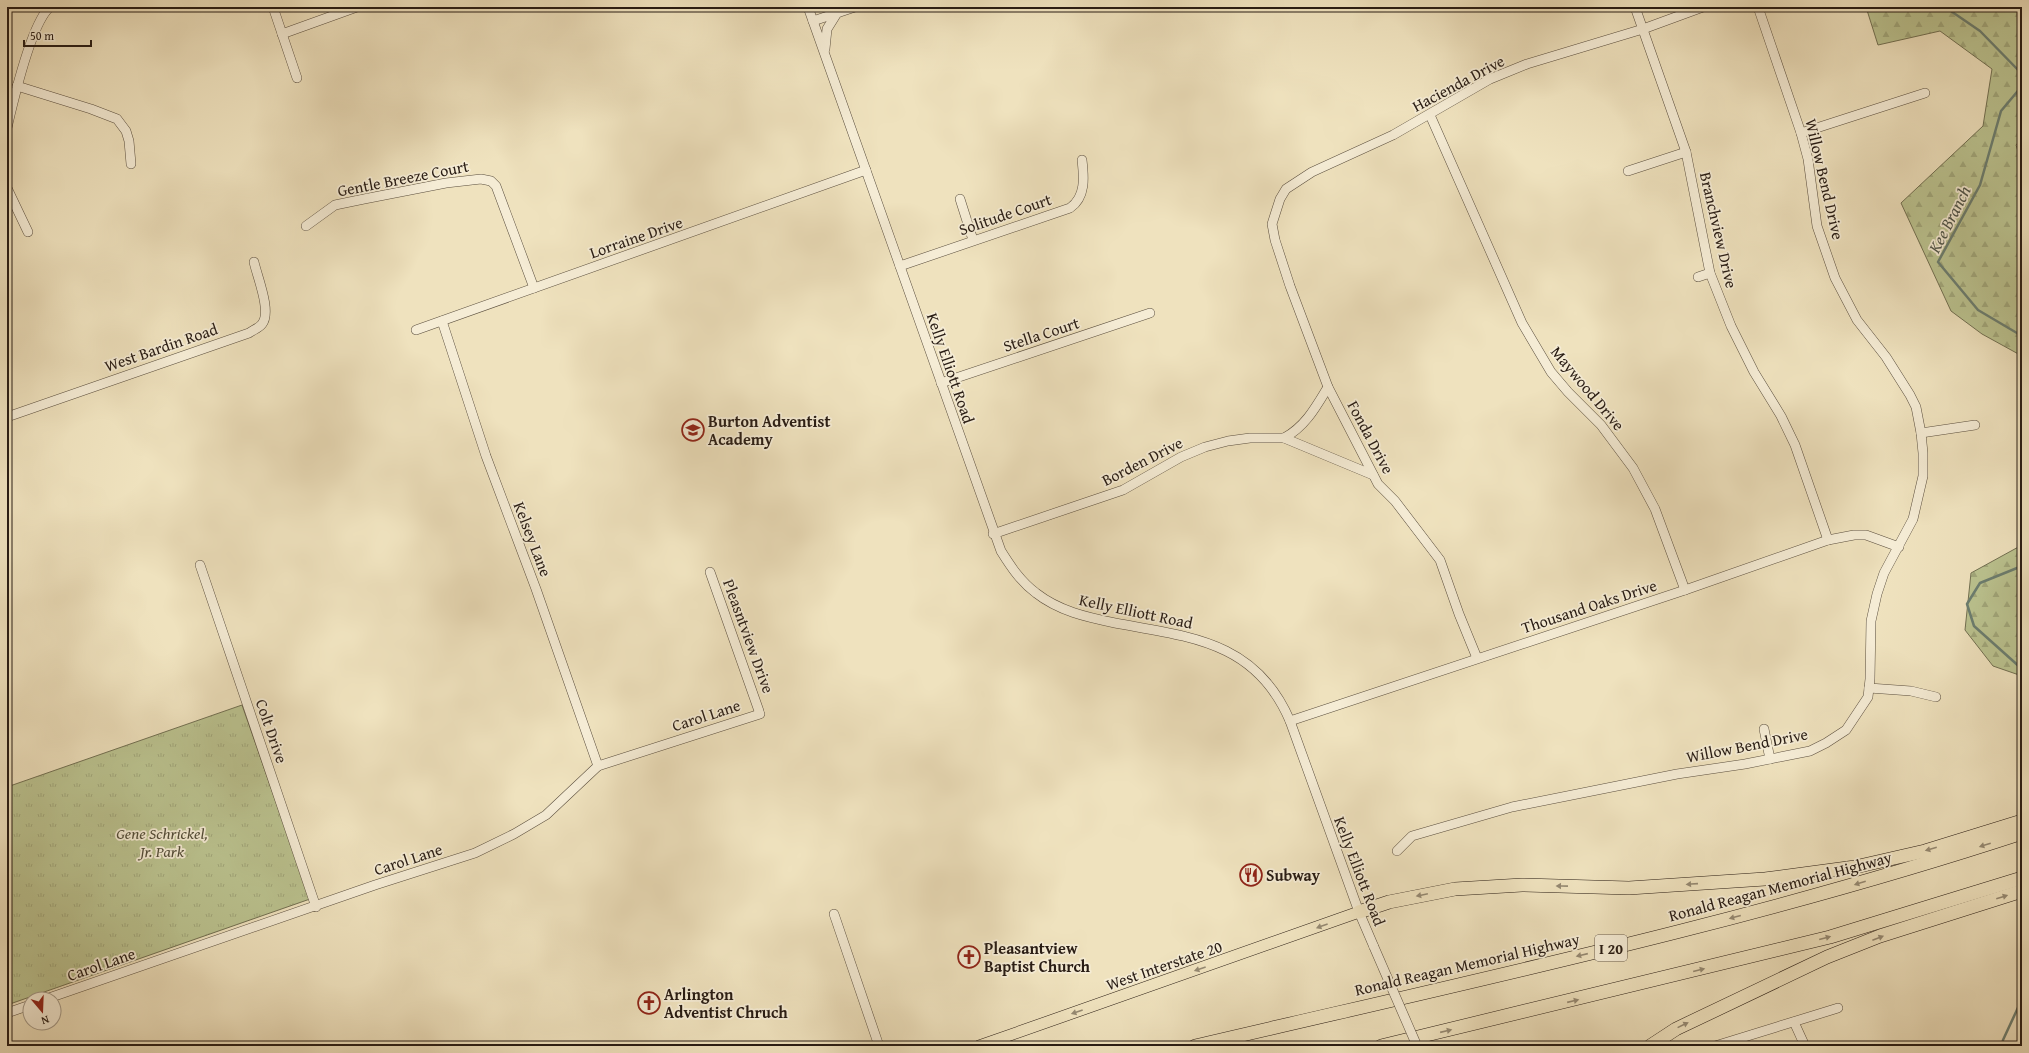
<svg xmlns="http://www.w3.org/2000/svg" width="2029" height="1053" font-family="'Gentium Book Plus',serif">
<defs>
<pattern id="grass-tufts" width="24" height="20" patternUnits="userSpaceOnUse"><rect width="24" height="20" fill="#bbc390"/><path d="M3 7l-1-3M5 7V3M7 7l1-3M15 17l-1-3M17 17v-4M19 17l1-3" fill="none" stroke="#a1a77b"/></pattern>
<pattern id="forest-firs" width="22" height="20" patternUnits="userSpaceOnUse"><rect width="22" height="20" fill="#bbc390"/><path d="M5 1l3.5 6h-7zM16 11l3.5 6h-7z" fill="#a1a77b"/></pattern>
</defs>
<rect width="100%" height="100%" fill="#efe2be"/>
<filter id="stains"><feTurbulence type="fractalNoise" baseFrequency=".005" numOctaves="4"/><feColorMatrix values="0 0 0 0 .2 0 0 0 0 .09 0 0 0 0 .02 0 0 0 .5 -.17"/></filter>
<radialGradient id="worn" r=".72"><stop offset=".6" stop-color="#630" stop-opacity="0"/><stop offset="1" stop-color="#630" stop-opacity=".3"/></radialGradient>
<polygon fill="url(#grass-tufts)" stroke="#727052" points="242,705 310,899 7,1005 7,787"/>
<g fill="url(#forest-firs)" stroke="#727052">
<polygon points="1866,7 2022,7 2022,138 2016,145 2022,164 2022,356 1982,334 1951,311 1901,203 1983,126 1992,69 1940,31 1878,45"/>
<polygon points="2022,545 2022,676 1993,666 1965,630 1971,573"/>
</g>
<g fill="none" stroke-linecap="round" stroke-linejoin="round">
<g stroke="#6c7e70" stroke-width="2.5">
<polyline points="1945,7 1980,31 2022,74"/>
<polyline points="2022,86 2001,111 1980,185 1938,262 1978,310 2022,336"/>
<polyline points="2022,566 1980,583 1967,604 1974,626 2022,669"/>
<polyline points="2002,1046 2003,1040 2022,999"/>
</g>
<g stroke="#5a4e3e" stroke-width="10">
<g id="minor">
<polyline points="273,7 297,78"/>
<path d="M808,7L1001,551C1011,567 1021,582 1036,593C1059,611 1086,617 1115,623C1190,637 1256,641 1290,721L1359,912L1374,947"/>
<polyline points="1635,7 1686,152 1710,273 1731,326 1754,372 1781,416 1795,445 1828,540"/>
<polyline points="813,21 855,7"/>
<polyline points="282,34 357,7"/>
<polyline points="825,49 827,29 837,13"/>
<polyline points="17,86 91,109 117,119 126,131 129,141 131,164"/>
<polyline points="1430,115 1522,323 1551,372 1568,392 1601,425 1633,468 1655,509 1685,590"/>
<path d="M7,128C13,102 31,23 50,7"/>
<polyline points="1801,133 1925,93"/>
<polyline points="1628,171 1686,152"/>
<polyline points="7,188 28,232"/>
<polyline points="960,199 973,240"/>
<polyline points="306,226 335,205 364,199 446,183 481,179 491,181 496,186 534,288"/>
<path d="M900,266L1070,208C1086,197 1084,177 1082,160"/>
<polyline points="1698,277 1710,273"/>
<polyline points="442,321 486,456 536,589 598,766"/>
<polyline points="416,330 866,170"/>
<polyline points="941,383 1150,313"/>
<path d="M7,417L249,333C253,330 259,328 262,324C272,312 257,276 254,262"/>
<polyline points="1921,433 1975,425"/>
<path d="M1284,438C1305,427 1316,407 1328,387"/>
<polyline points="993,534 1123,490 1181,457 1205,447 1228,441 1250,438 1284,438 1373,475"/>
<polyline points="200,565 316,907"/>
<polyline points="710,572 759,711"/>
<polyline points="1477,658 1459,614 1440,560 1395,501 1378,484 1328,387 1290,286 1275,240 1272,224 1280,199 1286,189 1312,172 1393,135 1490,79 1527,64 1643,29 1703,7"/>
<polyline points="1869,688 1911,691 1936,697"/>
<polyline points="1290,721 1685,590 1828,540 1854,535 1866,535 1899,547"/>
<polyline points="1764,729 1770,759"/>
<polyline points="1397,851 1412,836 1512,807 1677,774 1745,764 1810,751 1826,743 1846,730 1868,697 1870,679 1871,621 1877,594 1884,573 1913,519 1923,476 1923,453 1921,433 1916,407 1910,395 1886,357 1857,320 1835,278 1817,226 1808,159 1801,133 1758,7"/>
<polyline points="834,914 879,1046"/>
<polyline points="46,999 375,885 475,853 514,834 546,815 598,766 760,714"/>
<polyline points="7,1013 30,1005"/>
<polyline points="1794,1022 1805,1046"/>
<polyline points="1715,1046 1838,1008"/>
</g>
</g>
<g stroke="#281c14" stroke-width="12">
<polyline id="major" points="979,1046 1359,912"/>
</g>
<g stroke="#281c14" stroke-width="14">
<g id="highway">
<polyline points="1359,912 1389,902 1455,889 1522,885 1629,888 1765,879 1855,867 1925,851 2022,821"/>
<path d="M1195,1046C1472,981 1751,922 2022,833"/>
<polyline points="1381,1046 1830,937 2022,878"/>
<polyline points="1650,1046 1676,1029 1827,957 1880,936 2022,891"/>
</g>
</g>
<use href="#minor" stroke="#f5ecd5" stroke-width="9"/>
<use href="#major" stroke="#efe2be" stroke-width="11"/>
<use href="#highway" stroke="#efe2be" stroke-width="13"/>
<g stroke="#5a4e3e" stroke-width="10" stroke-linecap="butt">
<polyline id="minor-bridge" points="1374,947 1417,1046"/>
</g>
<use href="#minor-bridge" stroke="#f5ecd5" stroke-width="9"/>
</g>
<defs><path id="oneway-solid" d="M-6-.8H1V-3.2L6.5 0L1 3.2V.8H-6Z"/></defs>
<g fill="#958972">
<use href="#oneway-solid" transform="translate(1985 845) rotate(163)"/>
<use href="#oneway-solid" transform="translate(1931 849) rotate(164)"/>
<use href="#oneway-solid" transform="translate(1860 883) rotate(163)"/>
<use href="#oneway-solid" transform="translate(1692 884) rotate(176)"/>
<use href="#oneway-solid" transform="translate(1562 886) rotate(-179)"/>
<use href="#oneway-solid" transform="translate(1422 895) rotate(168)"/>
<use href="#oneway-solid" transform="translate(2002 897) rotate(-17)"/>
<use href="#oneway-solid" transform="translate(1735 917) rotate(165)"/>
<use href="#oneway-solid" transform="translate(1322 926) rotate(160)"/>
<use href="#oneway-solid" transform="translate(1825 938) rotate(-15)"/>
<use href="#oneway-solid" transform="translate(1878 938) rotate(-21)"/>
<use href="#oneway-solid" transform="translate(1582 955) rotate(167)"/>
<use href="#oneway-solid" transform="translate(1200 969) rotate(161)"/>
<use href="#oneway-solid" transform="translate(1699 970) rotate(-14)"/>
<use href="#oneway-solid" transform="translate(1573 1001) rotate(-13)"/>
<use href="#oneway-solid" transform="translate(1077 1012) rotate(161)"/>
<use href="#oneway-solid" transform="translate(1683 1025) rotate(-26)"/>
<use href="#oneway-solid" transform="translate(1446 1031) rotate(-13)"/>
</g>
<defs>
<g id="school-ring" transform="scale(1.15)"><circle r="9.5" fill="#f5ecd5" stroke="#8f2418" stroke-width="1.5"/><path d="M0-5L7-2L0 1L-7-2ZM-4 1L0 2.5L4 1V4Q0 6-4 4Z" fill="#8f2418"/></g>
<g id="restaurant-ring" transform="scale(1.15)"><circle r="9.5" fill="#f5ecd5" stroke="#8f2418" stroke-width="1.5"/><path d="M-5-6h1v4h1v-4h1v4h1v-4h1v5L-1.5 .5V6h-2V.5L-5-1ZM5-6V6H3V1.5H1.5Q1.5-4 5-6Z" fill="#8f2418"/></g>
<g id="church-ring" transform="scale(1.15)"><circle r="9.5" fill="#f5ecd5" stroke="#8f2418" stroke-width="1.5"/><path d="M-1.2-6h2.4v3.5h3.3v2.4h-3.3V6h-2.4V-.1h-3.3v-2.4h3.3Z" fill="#8f2418"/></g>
</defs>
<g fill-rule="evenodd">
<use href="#school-ring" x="693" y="430"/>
<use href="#restaurant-ring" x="1251" y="875"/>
<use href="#church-ring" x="969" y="957"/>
<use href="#church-ring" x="649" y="1003"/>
</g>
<g text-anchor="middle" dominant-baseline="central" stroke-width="3.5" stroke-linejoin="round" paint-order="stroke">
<rect fill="#f5ecd5" stroke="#665a4e" stroke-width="1" x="1595" y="935" width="32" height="26" rx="3"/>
<g font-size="15" font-weight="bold" fill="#281c14">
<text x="1611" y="948">I 20</text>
</g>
<g font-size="16" fill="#281c14" stroke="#f5ecd5">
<text transform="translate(1458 83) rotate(-28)">Hacienda Drive</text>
<text transform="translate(403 178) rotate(-11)">Gentle Breeze Court</text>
<text transform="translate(1825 179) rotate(77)">Willow Bend Drive</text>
<text transform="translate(1005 214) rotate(-19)">Solitude Court</text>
<text transform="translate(1719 230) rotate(77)">Branchview Drive</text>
<text transform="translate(636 237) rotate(-19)">Lorraine Drive</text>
<text transform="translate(1041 334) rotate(-18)">Stella Court</text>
<text transform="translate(161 347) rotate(-19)">West Bardin Road</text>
<text transform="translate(951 368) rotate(71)">Kelly Elliott Road</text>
<text transform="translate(1588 388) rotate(50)">Maywood Drive</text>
<text transform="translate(1371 437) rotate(62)">Fonda Drive</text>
<text transform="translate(1142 461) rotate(-27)">Borden Drive</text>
<text transform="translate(533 539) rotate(69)">Kelsey Lane</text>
<text transform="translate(1589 606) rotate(-18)">Thousand Oaks Drive</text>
<text transform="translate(1136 611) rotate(12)">Kelly Elliott Road</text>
<text transform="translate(749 636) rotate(70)">Pleasntview Drive</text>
<text transform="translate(706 715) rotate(-18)">Carol Lane</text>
<text transform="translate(272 731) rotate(71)">Colt Drive</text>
<text transform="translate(1747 745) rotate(-11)">Willow Bend Drive</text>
<text transform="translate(408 859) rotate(-18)">Carol Lane</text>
<text transform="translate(1360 871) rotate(69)">Kelly Elliott Road</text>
<text transform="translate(1780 886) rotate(-15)">Ronald Reagan Memorial Highway</text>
<text transform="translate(101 964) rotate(-19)">Carol Lane</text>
<text transform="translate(1467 964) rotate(-13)">Ronald Reagan Memorial Highway</text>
<text transform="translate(1164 965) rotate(-19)">West Interstate 20</text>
</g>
<g font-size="16" font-weight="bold" fill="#281c14" stroke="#f5ecd5" text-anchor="start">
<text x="708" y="421">Burton Adventist<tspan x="708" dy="18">Academy</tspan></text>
<text x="1266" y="875">Subway</text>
<text x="984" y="948">Pleasantview<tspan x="984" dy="18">Baptist Church</tspan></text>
<text x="664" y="994">Arlington<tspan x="664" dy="18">Adventist Chruch</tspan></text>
</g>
<g font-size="16" font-style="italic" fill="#544e39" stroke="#f5ecd5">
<text x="162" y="833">Gene Schrickel,<tspan x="162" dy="18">Jr. Park</tspan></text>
</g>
<g font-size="17" font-style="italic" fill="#50554a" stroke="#f5ecd5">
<text transform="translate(1949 219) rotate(-63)">Kee Branch</text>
</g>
</g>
<rect width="2029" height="1053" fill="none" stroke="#efe2be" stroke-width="24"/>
<rect x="8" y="8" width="2013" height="1037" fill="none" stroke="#281c14" stroke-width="2"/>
<rect x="12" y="12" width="2005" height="1029" fill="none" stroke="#281c14"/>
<g transform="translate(42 1011) rotate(161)"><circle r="19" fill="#f5ecd5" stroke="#a39988"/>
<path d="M0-3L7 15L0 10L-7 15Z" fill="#8f2418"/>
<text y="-6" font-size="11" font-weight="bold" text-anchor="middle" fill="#281c14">N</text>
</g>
<path d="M24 40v6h67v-6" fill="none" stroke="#281c14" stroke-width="2"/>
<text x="30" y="40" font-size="12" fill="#281c14" stroke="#f5ecd5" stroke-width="3" paint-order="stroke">50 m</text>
<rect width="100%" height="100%" filter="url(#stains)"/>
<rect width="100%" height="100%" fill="url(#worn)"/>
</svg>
